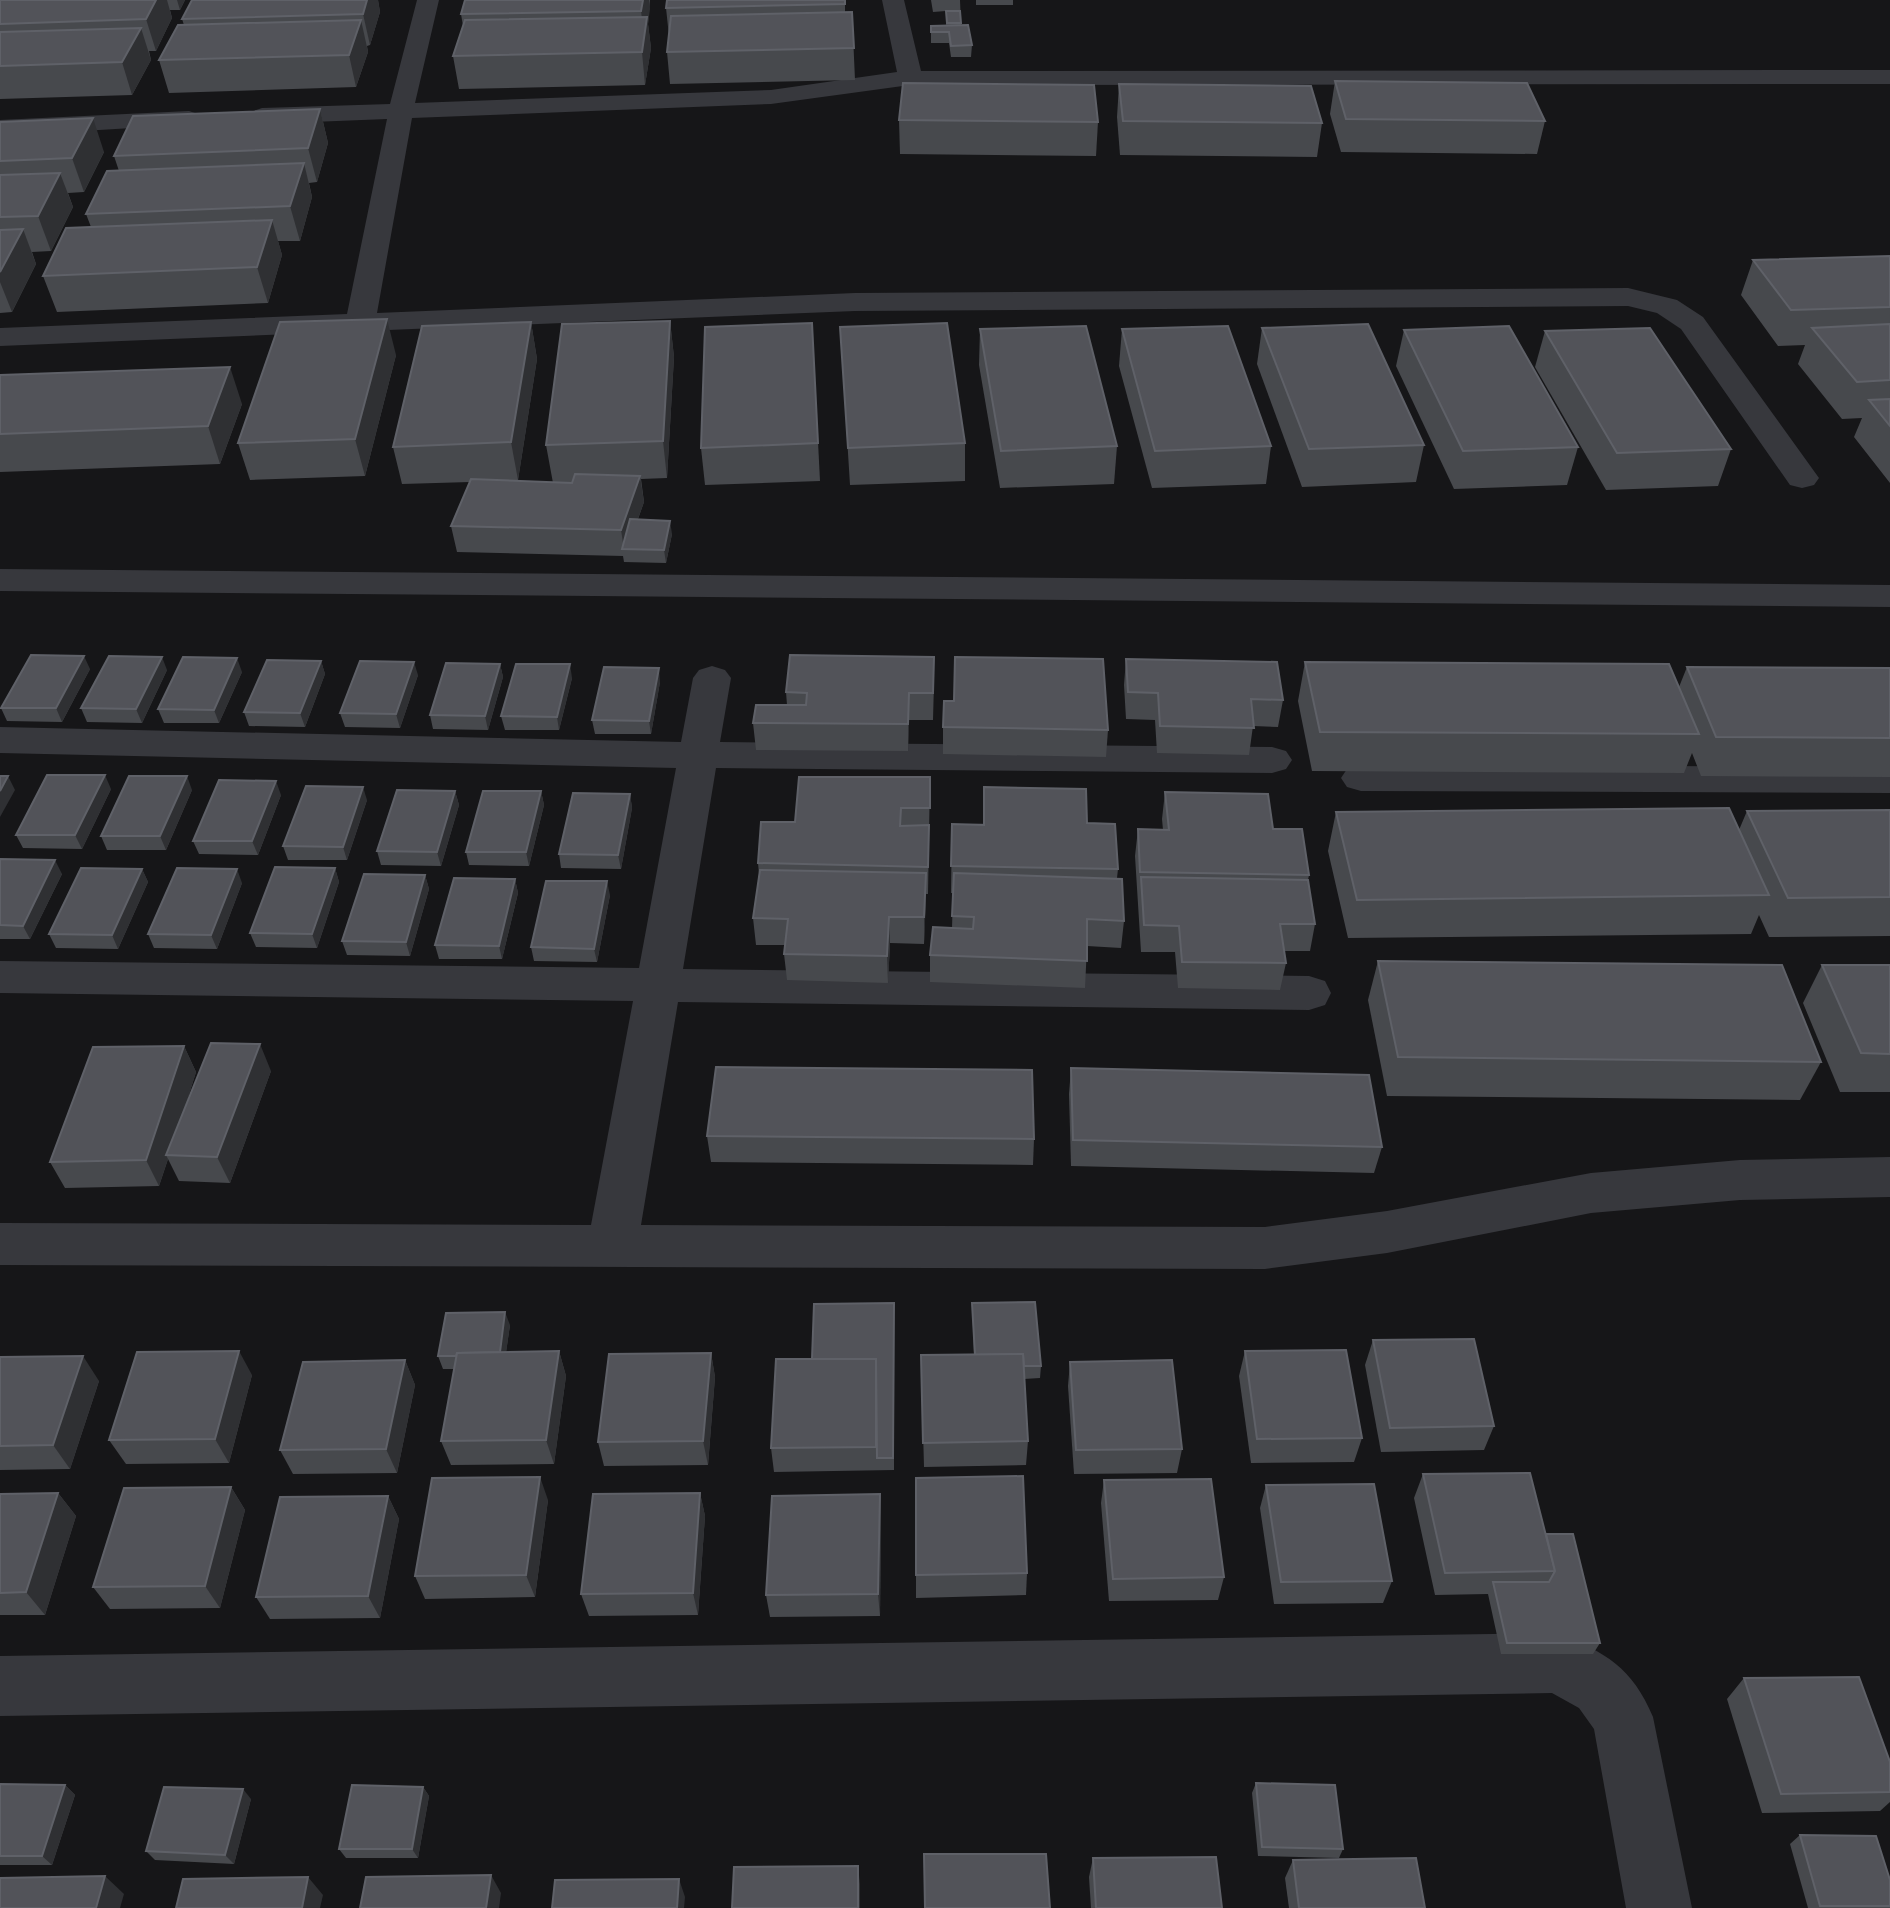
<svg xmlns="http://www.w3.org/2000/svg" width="1890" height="1908" font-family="Rubik,sans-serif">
<rect width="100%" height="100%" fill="#161618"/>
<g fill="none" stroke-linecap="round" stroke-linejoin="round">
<g fill="#37383d" fill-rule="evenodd">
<polygon points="417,0 439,0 415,103 771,90 897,72 882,0 904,0 921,71 1890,70 1890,84 910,85 771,104 412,118 377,313 855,293 1628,288 1677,300 1703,317 1819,478 1814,485 1802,488 1790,485 1681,329 1657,313 1628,306 855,311 0,346 0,328 347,314 387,119 262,124 253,121 249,116 253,111 262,108 390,104"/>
<polygon points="189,111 198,114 202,119 198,124 0,136 0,120"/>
<polygon points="0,569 1890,585 1890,607 0,591"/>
<polygon points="712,666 725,670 731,678 720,742 1272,747 1286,751 1292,760 1286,769 1272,773 716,768 683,969 1309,976 1325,981 1331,993 1325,1005 1309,1010 678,1002 641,1225 1265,1227 1387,1211 1591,1173 1740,1160 1890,1157 1890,1197 1740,1200 1591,1213 1387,1253 1265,1269 0,1265 0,1223 591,1225 633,1001 0,993 0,961 639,968 676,768 0,753 0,727 681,742 693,678 699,670"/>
<polygon points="1361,765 1890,767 1890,793 1361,791 1347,787 1341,778 1347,769"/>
<path d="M1558,1633C1606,1653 1632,1667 1653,1717L1692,1908H1626L1594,1729L1579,1708L1552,1693L0,1716V1656Z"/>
</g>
</g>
<g fill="#47494d">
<polygon points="0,0 185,0 180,10 170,10 172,18 156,51 149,51 151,60 132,95 0,99"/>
<polygon points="192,0 378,0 380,12 370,45 367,46 368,52 356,87 169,93 159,60 184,25 182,19"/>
<polygon points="465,0 650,0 648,24 651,48 645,85 459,89 453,56 463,26 461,14"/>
<polygon points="845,0 845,12 852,12 855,80 670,84 667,52 669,36 666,8"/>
<polygon points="931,0 960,0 961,25 972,45 971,57 951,57 949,43 931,43 931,26 946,25 946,11 933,12"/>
<rect x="976" y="0" width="37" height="5"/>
<polygon points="1335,81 1545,121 1537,154 1341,152 1330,114"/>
<polygon points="1119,84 1322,123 1317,157 1120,155 1117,117"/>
<polygon points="320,109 328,143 317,182 309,183 312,197 300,241 278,241 282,255 268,303 57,312 43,276 91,227 86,214 119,171 114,156"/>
<polygon points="899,120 1098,122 1096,156 900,154"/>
<polygon points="0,122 104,152 84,192 68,193 73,207 51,251 32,252 36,264 12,312 0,313"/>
<polygon points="1890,256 1890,483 1854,437 1862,418 1842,419 1798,364 1805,345 1778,346 1741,295 1753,260"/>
<polygon points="670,321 674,357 667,478 641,479 644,502 638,519 672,534 666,563 624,562 623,556 457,552 451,526 470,482 402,484 393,447 531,322 537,359 518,480 499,481 553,483 546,445"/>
<polygon points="812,323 820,481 705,485 701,448"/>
<polygon points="840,327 965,443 965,481 850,485"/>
<polygon points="1262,328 1424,445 1416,482 1302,487 1257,364"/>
<polygon points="980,329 1117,446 1114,484 1000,488 979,365"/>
<polygon points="1122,329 1271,446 1266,484 1152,488 1119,366"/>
<polygon points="1404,330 1578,447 1567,485 1454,489 1396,366"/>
<polygon points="1545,331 1731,449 1718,486 1606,490 1535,367"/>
<polygon points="396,355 365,476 250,480 238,443"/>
<polygon points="0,375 242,404 220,464 0,472"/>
<polygon points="1126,659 1283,700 1278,727 1253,726 1249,755 1157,753 1155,720 1126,719 1124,685"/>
<polygon points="321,661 325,674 305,727 249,726 244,712"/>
<polygon points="1305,662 1679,687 1687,667 1890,668 1890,777 1701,776 1692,753 1684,773 1312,771 1298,701"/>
<polygon points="500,664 503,677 488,730 433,729 430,715"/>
<polygon points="90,669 62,722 7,721 1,708"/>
<polygon points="167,670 142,723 87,722 81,708"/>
<polygon points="242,672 219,723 164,723 158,709"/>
<polygon points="418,675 400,728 345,727 340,713"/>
<polygon points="572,678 559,730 505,730 501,716"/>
<polygon points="660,682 651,734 595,734 592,720"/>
<polygon points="934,683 933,720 909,720 908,751 756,750 753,723 787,705 786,692"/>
<polygon points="943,727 1108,730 1106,757 943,754"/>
<polygon points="930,777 928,894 926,894 924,944 890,943 888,983 787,980 784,954 785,945 756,945 753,918 759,874 758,863 795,822"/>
<polygon points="111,789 82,849 23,848 16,835"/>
<polygon points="192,790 166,850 107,850 101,836"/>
<polygon points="455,791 459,805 441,866 381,865 377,851"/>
<polygon points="541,791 544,805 529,866 469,865 466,852"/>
<polygon points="1165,792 1273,829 1309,875 1308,880 1315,924 1310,951 1284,951 1286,963 1280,990 1178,988 1175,952 1141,952 1135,856 1138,829 1163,830 1162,819"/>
<polygon points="630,794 632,808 621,869 561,868 559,854"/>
<polygon points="281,795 258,855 199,854 193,841"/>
<polygon points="367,800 347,860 288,860 283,846"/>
<polygon points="1890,810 1890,936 1769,937 1759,915 1751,934 1348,938 1328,851 1336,812 1739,830 1747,811"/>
<polygon points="1087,823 1118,869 1117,878 1124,921 1121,948 1087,946 1085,988 930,982 930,955 952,928 953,893 951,893 952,824"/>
<polygon points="0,859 62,874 30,939 0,939"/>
<polygon points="335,868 339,882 317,948 256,947 250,933"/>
<polygon points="142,869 148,882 118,949 56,948 49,934"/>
<polygon points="425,875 429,889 410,956 347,955 342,941"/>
<polygon points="515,879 518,893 502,959 439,959 435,945"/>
<polygon points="242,883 217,949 154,948 148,934"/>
<polygon points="610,895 597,962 534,961 531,947"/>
<polygon points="1378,961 1821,1062 1800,1100 1387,1096 1368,1000"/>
<polygon points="1822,965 1890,965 1890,1092 1840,1092 1803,1003"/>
<polygon points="184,1046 196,1072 185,1107 271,1071 230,1183 179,1181 168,1159 159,1186 65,1188 50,1162"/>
<polygon points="1071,1068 1382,1147 1374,1173 1071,1166 1069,1094"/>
<polygon points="707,1136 1034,1139 1033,1165 711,1162"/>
<polygon points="972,1303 1041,1366 1040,1378 1024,1379 1028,1441 1026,1465 924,1467 921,1355 974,1355"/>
<polygon points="894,1316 894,1470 774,1472 771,1448 812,1359"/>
<polygon points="510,1325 506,1352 559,1351 566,1376 554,1464 451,1465 441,1441 454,1369 443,1369 438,1356"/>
<polygon points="1373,1340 1494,1426 1484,1450 1381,1452 1365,1365"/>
<polygon points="1245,1351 1362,1438 1354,1462 1251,1463 1239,1376"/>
<polygon points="711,1353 715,1377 708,1465 604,1466 598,1442"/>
<polygon points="0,1357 99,1381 70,1469 0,1470"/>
<polygon points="405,1360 415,1385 397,1473 293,1474 280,1450"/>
<polygon points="1070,1362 1182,1449 1177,1473 1074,1474 1068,1386"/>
<polygon points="252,1375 229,1463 126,1464 109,1440"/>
<polygon points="1423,1474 1546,1534 1600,1643 1593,1654 1501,1654 1488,1594 1435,1595 1414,1498"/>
<polygon points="1104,1480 1224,1577 1218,1600 1109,1601 1101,1503"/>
<polygon points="1266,1485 1392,1581 1383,1603 1274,1604 1260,1508"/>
<polygon points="231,1487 245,1510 220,1608 110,1609 93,1587"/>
<polygon points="58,1493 76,1516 45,1615 0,1615 0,1494"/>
<polygon points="700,1493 705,1516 698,1615 589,1616 581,1594"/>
<polygon points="880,1494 881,1518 880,1616 770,1617 766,1595"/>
<polygon points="388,1496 399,1519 380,1618 270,1619 256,1597"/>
<polygon points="548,1500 535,1597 425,1599 415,1576"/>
<polygon points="1027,1573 1026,1595 916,1598 916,1575"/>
<polygon points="1744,1678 1890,1762 1890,1802 1880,1811 1762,1813 1727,1699"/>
<polygon points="1256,1783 1343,1849 1339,1858 1258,1856 1252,1793"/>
<polygon points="0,1784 65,1785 75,1795 52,1865 0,1865"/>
<polygon points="423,1787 429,1796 418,1858 346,1858 339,1849"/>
<polygon points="251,1799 234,1864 155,1860 146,1851"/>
<polygon points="1800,1835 1890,1880 1890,1908 1808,1908 1790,1844"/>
<polygon points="1093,1858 1222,1908 1091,1908 1089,1877"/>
<polygon points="1293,1860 1425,1908 1289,1908 1285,1878"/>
</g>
<g fill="#2f3033">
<polygon points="156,0 167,0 172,18 156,51 146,19"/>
<polygon points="177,0 185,0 180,10"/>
<polygon points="367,0 378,0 380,12 370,45 363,14"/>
<polygon points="643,0 649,0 650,9 648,24 651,48 645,85 642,52 644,35 641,11"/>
<polygon points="361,20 368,52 356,87 349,55"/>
<polygon points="141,28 151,60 132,95 122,62"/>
<polygon points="320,109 328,143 317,182 308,148"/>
<polygon points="93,118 104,152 84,192 72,158"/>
<polygon points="304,163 312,197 300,241 290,206"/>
<polygon points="60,173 73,207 51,251 38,216"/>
<polygon points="272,220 282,255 268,303 257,267"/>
<polygon points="23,229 36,264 12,312 0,282 0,272"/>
<polygon points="387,319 396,355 365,476 355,439"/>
<polygon points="670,321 674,357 667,478 663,441"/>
<polygon points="531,322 537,359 518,480 511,442"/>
<polygon points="230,367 242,404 220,464 208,426"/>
<polygon points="640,476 644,502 627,549 624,549 621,530"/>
<polygon points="670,521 672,534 666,563 664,550"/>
<polygon points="84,656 90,669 62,722 56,708"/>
<polygon points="162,657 167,670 142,723 136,709"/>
<polygon points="237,658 242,672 219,723 214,710"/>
<polygon points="321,661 325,674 305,727 300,713"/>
<polygon points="414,662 418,675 400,728 396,714"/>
<polygon points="500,664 503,677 488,730 485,716"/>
<polygon points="570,664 572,678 559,730 557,717"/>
<polygon points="659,668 660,682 651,734 649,721"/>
<polygon points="909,693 909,720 908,751 908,724"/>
<polygon points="105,775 111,789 82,849 75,835"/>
<polygon points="8,776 15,790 0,817 0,791"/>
<polygon points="187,776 192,790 166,850 160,836"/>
<polygon points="276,781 281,795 258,855 252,841"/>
<polygon points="363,787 367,800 347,860 343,847"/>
<polygon points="455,791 459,805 441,866 437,852"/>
<polygon points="541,791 544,805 529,866 526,852"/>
<polygon points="630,794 632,808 621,869 618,855"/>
<polygon points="55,860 62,874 30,939 23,926"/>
<polygon points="335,868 339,882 317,948 312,934"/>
<polygon points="142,869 148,882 118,949 112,935"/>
<polygon points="237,869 242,883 217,949 211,935"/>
<polygon points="926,873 926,900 924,944 924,917"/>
<polygon points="425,875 429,889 410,956 406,942"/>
<polygon points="515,879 518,893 502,959 499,946"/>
<polygon points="607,881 610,895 597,962 594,949"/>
<polygon points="889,917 890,943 888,983 887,956"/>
<polygon points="260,1044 271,1071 230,1183 217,1157"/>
<polygon points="184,1046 196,1072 170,1155 166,1155 168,1159 159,1186 146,1160"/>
<polygon points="505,1312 510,1325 504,1367 500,1355"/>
<polygon points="239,1351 252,1375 229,1463 215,1439"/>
<polygon points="559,1351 566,1376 554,1464 546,1440"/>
<polygon points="711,1353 715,1377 708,1465 703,1441"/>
<polygon points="83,1356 99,1381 70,1469 53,1445"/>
<polygon points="405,1360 415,1385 397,1473 386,1449"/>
<polygon points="540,1477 548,1500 535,1597 526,1575"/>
<polygon points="231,1487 245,1510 220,1608 205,1586"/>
<polygon points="58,1493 76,1516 45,1615 26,1592"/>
<polygon points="700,1493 705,1516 698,1615 693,1593"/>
<polygon points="880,1494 881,1518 880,1616 878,1594"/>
<polygon points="388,1496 399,1519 380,1618 368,1596"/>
<polygon points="65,1785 75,1795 52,1865 42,1856"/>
<polygon points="423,1787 429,1796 418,1858 412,1849"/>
<polygon points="243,1789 251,1799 234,1864 225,1855"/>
<polygon points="858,1866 860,1884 860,1908 858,1908"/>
<polygon points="491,1875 501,1893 499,1908 486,1908"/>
<polygon points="105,1876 124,1894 120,1908 96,1908"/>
<polygon points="308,1877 323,1895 320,1908 302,1908"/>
<polygon points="679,1879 685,1897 684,1908 677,1908"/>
</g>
<g fill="#525359" stroke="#5f6168" stroke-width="2">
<polygon points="0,0 156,0 146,19 0,24"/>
<polygon points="192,0 367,0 363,14 182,19"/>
<polygon points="465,0 643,0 641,11 461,14"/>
<polygon points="667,0 845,0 845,4 666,8"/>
<polygon points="946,11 960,11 961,23 947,23"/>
<polygon points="852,12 854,48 667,52 671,16"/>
<polygon points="647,17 642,52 453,56 465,20"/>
<polygon points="361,20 349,55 159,60 178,25"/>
<polygon points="968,25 972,45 951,46 949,32 931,32 931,26"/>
<polygon points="141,28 122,62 0,66 0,32"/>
<polygon points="1335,81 1527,83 1545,121 1346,119"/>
<polygon points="903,83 1094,85 1098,122 899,120"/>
<polygon points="1119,84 1311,86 1322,123 1123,121"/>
<polygon points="320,109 308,148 114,156 133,116"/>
<polygon points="93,118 72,158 0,161 0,122"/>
<polygon points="304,163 290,206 86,214 107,171"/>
<polygon points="60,173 38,216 0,217 0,175"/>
<polygon points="272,220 257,267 43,276 66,228"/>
<polygon points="23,229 0,272 0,230"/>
<polygon points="1890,256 1890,307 1791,310 1753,260"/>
<polygon points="387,319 355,439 238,443 280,322"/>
<polygon points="670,321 663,441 546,445 562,324"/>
<polygon points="531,322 511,442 393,447 422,326"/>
<polygon points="812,323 818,443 701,448 705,327"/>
<polygon points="947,323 965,443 848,448 840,327"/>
<polygon points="1368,324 1424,445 1309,449 1262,328"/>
<polygon points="1890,324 1890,380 1857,382 1812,328"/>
<polygon points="1086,326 1117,446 1001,451 980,329"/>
<polygon points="1228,326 1271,446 1155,451 1122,329"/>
<polygon points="1509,326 1578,447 1463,451 1404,330"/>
<polygon points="1650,328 1731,449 1617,453 1545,331"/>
<polygon points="230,367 208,426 0,434 0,375"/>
<polygon points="1890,399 1890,426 1869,400"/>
<polygon points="575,474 640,476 621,530 451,526 471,479 572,483"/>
<polygon points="630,519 670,521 664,550 622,549"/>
<polygon points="31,655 84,656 56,708 1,708"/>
<polygon points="790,655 934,657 933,693 909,693 908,724 753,723 756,705 806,705 807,693 786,692"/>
<polygon points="109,656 162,657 136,709 81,708"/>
<polygon points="183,657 237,658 214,710 158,709"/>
<polygon points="955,657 1103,659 1108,730 943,727 944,701 954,701"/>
<polygon points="1126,659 1277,662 1283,700 1251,699 1254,728 1160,726 1158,693 1128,692"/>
<polygon points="267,660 321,661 300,713 244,712"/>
<polygon points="360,661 414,662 396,714 340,713"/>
<polygon points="1305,662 1669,664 1699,734 1320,732"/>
<polygon points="446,663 500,664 485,716 430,715"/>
<polygon points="516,664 570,664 557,717 501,716"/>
<polygon points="604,667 659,668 649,721 592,720"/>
<polygon points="1687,667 1890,668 1890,738 1716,737"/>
<polygon points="47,775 105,775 75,835 16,835"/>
<polygon points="0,776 8,776 0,791"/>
<polygon points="129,776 187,776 160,836 101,836"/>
<polygon points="799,777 930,777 930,808 901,808 900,826 929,825 928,867 758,863 761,822 795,822"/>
<polygon points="219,780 276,781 252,841 193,841"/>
<polygon points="306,786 363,787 343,847 283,846"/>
<polygon points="984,787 1086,789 1087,823 1115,824 1118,869 951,866 952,824 984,825"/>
<polygon points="397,790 455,791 437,852 377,851"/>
<polygon points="483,791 541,791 526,852 466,852"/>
<polygon points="1165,792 1268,794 1273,829 1302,829 1309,875 1140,872 1138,829 1169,830"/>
<polygon points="573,793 630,794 618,855 559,854"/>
<polygon points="1729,808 1769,895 1357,900 1336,812"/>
<polygon points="1890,810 1890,897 1788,898 1747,811"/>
<polygon points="0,859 55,860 23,926 0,925"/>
<polygon points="275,867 335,868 312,934 250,933"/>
<polygon points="81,868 142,869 112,935 49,934"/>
<polygon points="177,868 237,869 211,935 148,934"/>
<polygon points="760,870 926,873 924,917 889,917 887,956 784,954 788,919 753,918"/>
<polygon points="954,873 1122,879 1124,921 1087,919 1087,961 930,955 933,927 973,929 974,917 952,916"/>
<polygon points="364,874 425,875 406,942 342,941"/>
<polygon points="1141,877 1308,880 1315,924 1280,924 1286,963 1182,962 1179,926 1144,925"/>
<polygon points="454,878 515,879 499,946 435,945"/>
<polygon points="546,881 607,881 594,949 531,947"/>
<polygon points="1378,961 1782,965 1821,1062 1398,1057"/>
<polygon points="1822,965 1890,965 1890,1054 1861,1053"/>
<polygon points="211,1043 260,1044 217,1157 166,1155"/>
<polygon points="184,1046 146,1160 50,1162 93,1047"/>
<polygon points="716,1067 1032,1070 1034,1139 707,1136"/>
<polygon points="1071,1068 1369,1075 1382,1147 1073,1140"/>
<polygon points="1035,1302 1041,1366 1024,1366 1023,1354 975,1355 972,1303"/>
<polygon points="894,1303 893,1458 877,1458 876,1359 812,1359 814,1304"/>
<polygon points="505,1312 500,1352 457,1353 456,1356 438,1356 446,1313"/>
<polygon points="1474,1339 1494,1426 1390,1428 1373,1340"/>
<polygon points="1346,1350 1362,1438 1257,1439 1245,1351"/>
<polygon points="239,1351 215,1439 109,1440 137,1352"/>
<polygon points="559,1351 546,1440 441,1441 457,1353"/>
<polygon points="711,1353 703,1441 598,1442 609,1354"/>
<polygon points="1023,1354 1028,1441 923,1443 921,1355"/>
<polygon points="83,1356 53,1445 0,1446 0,1357"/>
<polygon points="776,1359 876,1359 876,1447 771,1448"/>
<polygon points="405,1360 386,1449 280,1450 303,1362"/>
<polygon points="1172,1360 1182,1449 1076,1450 1070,1362"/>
<polygon points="1530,1473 1555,1571 1445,1573 1423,1474"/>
<polygon points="1023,1476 1027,1573 916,1575 916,1478"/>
<polygon points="540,1477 526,1575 415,1576 432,1478"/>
<polygon points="1211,1479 1224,1577 1113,1579 1104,1480"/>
<polygon points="1374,1484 1392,1581 1281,1582 1266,1485"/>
<polygon points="231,1487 205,1586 93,1587 124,1488"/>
<polygon points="58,1493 26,1592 0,1593 0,1494"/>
<polygon points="700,1493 693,1593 581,1594 593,1494"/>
<polygon points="880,1494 878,1594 766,1595 772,1496"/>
<polygon points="388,1496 368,1596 256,1597 280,1497"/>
<polygon points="1546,1534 1573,1534 1600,1643 1507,1643 1493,1582 1549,1582 1555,1571"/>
<polygon points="1859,1677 1890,1762 1890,1792 1781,1794 1744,1678"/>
<polygon points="1256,1783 1335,1785 1343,1849 1262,1847"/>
<polygon points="0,1784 65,1785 42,1856 0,1856"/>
<polygon points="352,1785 423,1787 412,1849 339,1849"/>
<polygon points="164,1787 243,1789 225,1855 146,1851"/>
<polygon points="1800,1835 1876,1836 1890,1880 1890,1906 1820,1906"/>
<polygon points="924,1854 1046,1854 1050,1908 925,1908"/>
<polygon points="1216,1857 1222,1908 1096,1908 1093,1858"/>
<polygon points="1416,1858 1425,1908 1299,1908 1293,1860"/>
<polygon points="858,1866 858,1908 732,1908 734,1867"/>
<polygon points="491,1875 486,1908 360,1908 366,1877"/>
<polygon points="105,1876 96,1908 0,1908 0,1878"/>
<polygon points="308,1877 302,1908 176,1908 183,1879"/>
<polygon points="679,1879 677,1908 552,1908 555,1880"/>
</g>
</svg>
